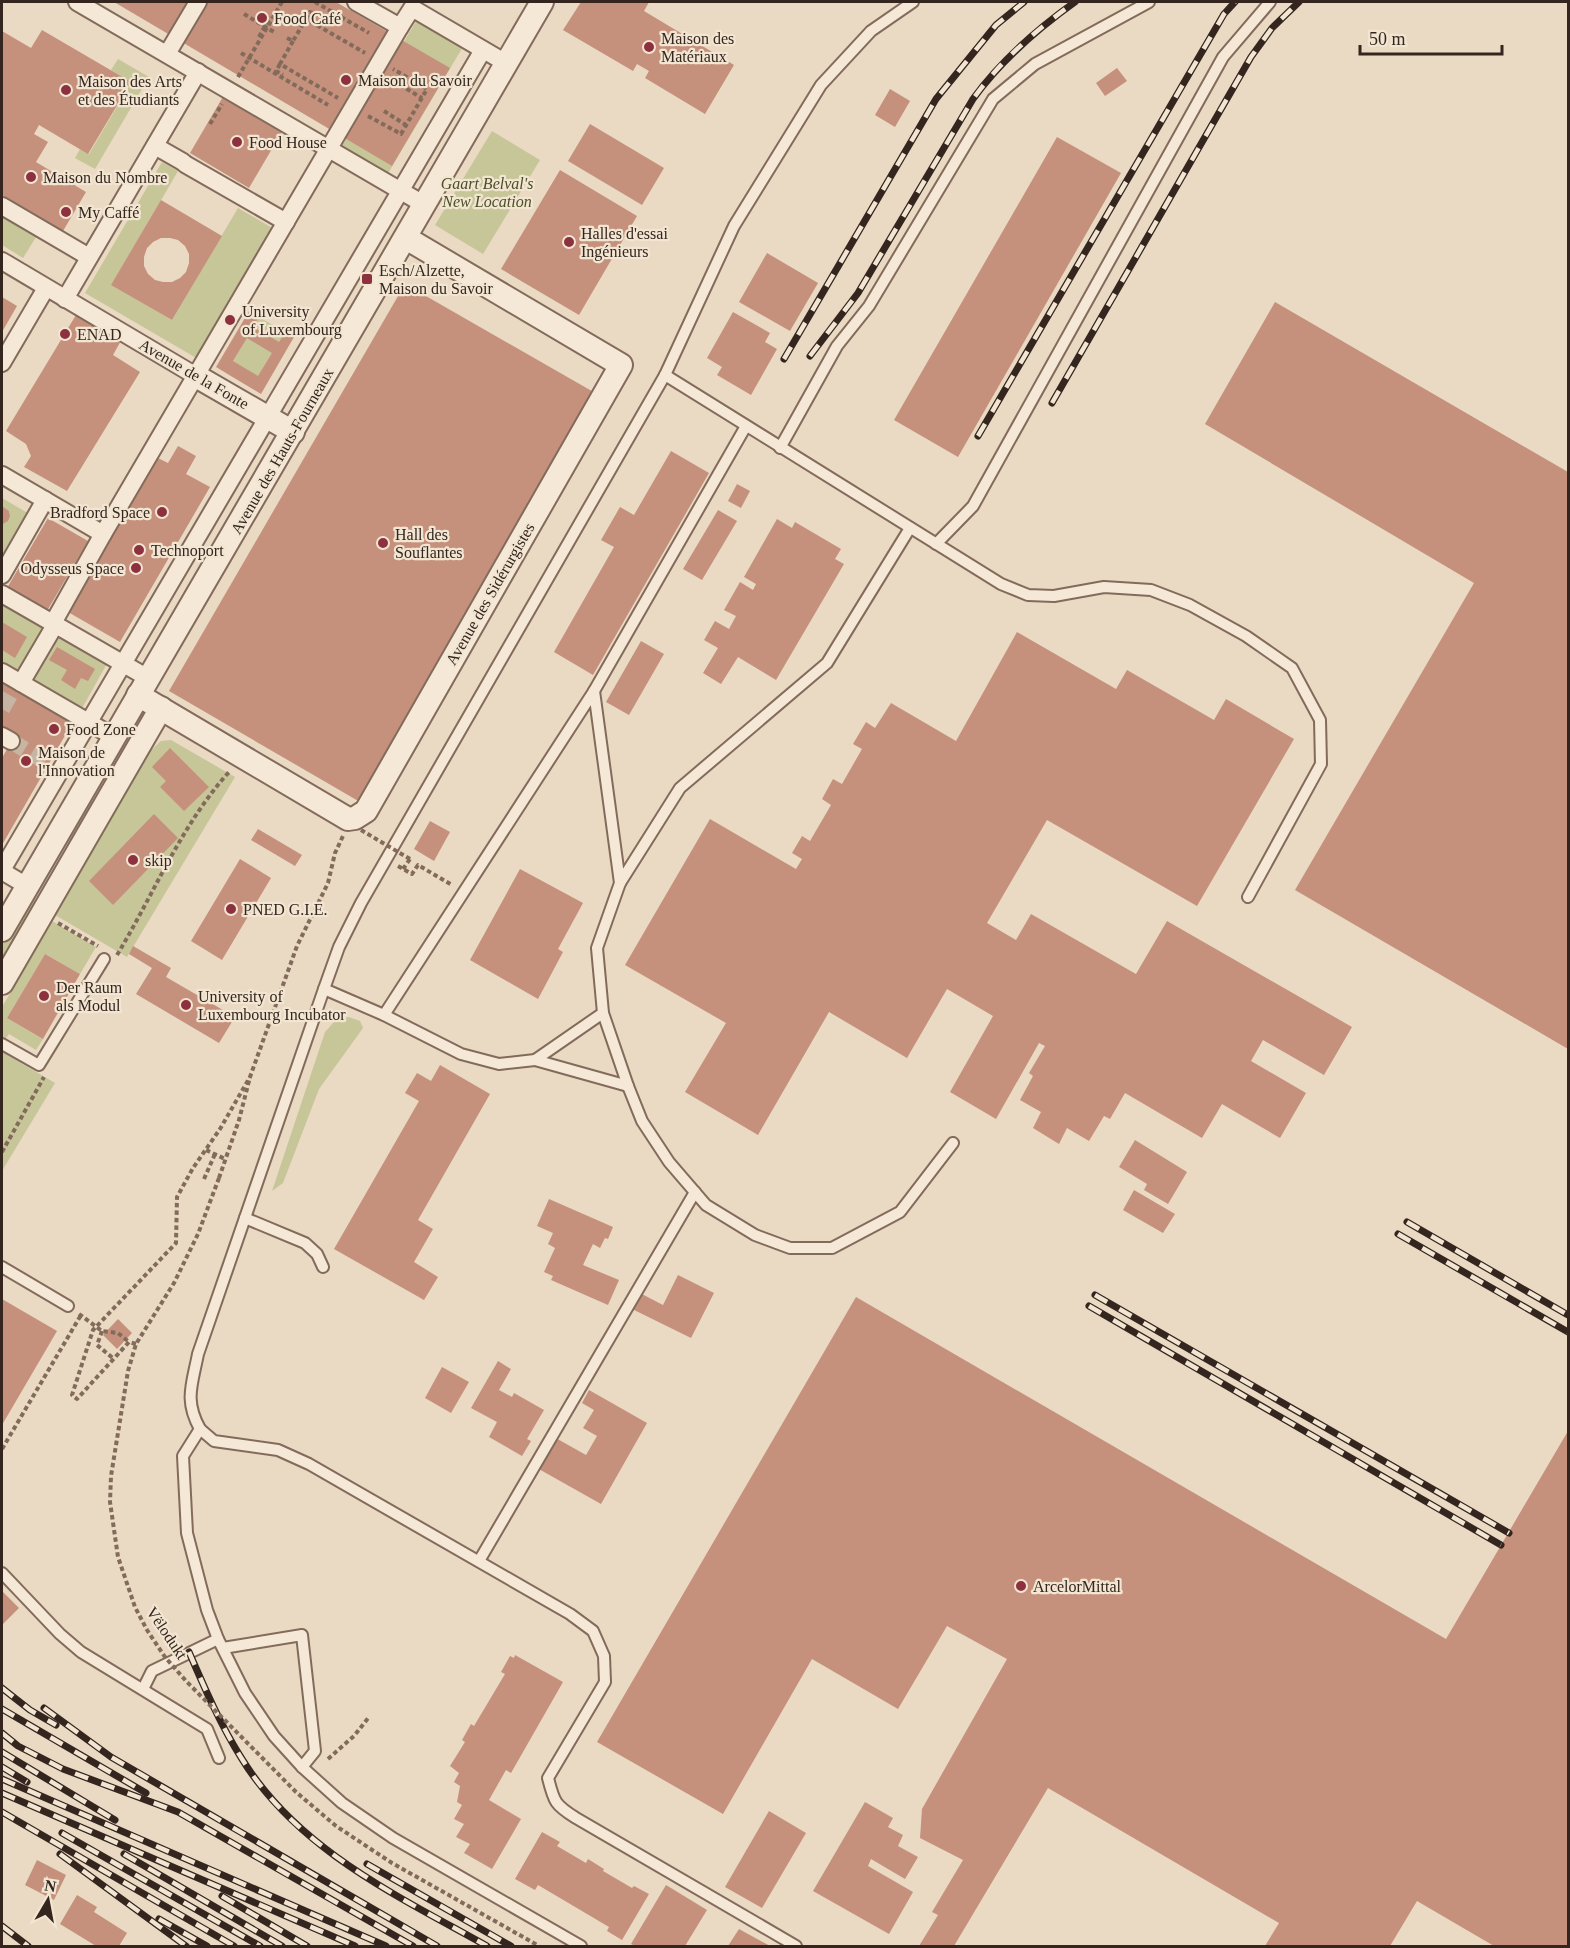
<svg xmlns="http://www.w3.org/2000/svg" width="1570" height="1948" font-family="Georgia,serif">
<rect width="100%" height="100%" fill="#ead9c3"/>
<g fill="#c7c698">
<polygon points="418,18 464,45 387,175 341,148"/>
<polygon points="118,59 149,77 95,169 75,158 80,149 89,154 131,83 111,70"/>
<polygon points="492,131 540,160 483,254 435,225"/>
<polygon points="162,162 178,171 112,285 172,320 238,208 274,229 198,359 85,293"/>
<polygon points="2,217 36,237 23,258 2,245"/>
<polygon points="259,317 285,332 252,388 226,373"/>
<polygon points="2,498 31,515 2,567 2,524 10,516 9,511 2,506"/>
<polygon points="2,599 48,625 18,676 2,667"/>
<polygon points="59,632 109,660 80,712 29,683"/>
<polygon points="171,740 235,777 127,957 55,915 151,750 161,741"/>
<polygon points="85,797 97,804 72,848 60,841"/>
<polygon points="27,895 42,903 2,972 2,940"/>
<polygon points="52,921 96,947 80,974 45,954 7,1018 43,1039 36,1050 9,1034 5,1040 2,1038 2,1007"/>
<polygon points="349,1017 360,1021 363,1028 319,1089 283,1183 272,1191 325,1032 334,1022"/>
<polygon points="2,1052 55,1083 2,1171"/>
</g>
<g fill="#c5917c" fill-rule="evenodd">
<polygon points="114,2 336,2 450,68 392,166"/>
<polygon points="581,2 649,2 644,11 734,65 705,114 645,78 649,71 637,64 633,71 563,30"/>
<polygon points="42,30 131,82 88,154 39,125 34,134 48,142 36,162 86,192 63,231 2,195 2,31 31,48"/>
<polygon points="1117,68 1127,81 1105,96 1096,83"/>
<polygon points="890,89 910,101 895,127 875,115"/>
<polygon points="224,95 283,130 249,188 190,153"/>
<polygon points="590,124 664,168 642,205 568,161"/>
<polygon points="1057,137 1121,173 958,457 894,420"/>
<polygon points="560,170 637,216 579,315 501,269"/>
<path d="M161,200L222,236L172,320L111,285ZM161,238H170L178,240L185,246L189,254V263L186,272L180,278L172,282H163L155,280L148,274L144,266V257L147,248L153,242Z"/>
<polygon points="767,253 818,283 790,331 739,302"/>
<polygon points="405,284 597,394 360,802 169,691"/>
<polygon points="2,297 17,306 2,332"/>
<polygon points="1275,302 1568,472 1568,1049 1295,890 1474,583 1205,424"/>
<polygon points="79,310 123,337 113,355 140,372 67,491 24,467 31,456 26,444 6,431"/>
<path d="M249,311L259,317L253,327L279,342L285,332L294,337L261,394L216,367ZM247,338L272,353L258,376L233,361Z"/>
<polygon points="733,312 770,333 765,342 777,349 751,395 717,375 722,367 707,358"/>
<polygon points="178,446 196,456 186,474 210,487 120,642 68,612 158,458 168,463"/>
<polygon points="671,451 709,473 593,675 554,652 614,547 601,540 620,507 634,515"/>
<polygon points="737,484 750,491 741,508 728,501"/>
<polygon points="2,506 9,511 10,516 8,521 3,524 2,524"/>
<polygon points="718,510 737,521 702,580 683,569"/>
<polygon points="48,518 88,541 47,611 7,588"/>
<polygon points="777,519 792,528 795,522 841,549 835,559 844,564 776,680 738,657 721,684 703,673 718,648 704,640 715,621 729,629 736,616 724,610 740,582 753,590 756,584 744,577"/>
<polygon points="2,622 27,637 15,658 2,650"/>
<polygon points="1017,632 1116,689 1127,670 1214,720 1226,699 1294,739 1197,906 1047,820 987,923 1016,940 1031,914 1136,974 1167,921 1352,1027 1324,1075 1263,1040 1251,1061 1306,1093 1280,1138 1222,1104 1202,1138 1125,1093 1110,1119 1104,1116 1089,1141 1067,1128 1059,1144 1033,1128 1041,1112 1020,1100 1033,1076 1029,1073 1045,1046 1039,1043 996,1119 950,1092 993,1016 947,989 907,1058 829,1012 758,1135 685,1092 726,1023 625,965 710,819 796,869 802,859 792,853 802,836 810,841 831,805 822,799 833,779 842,784 862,749 853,744 866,722 875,728 891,703 956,741"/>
<polygon points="641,641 664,654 629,715 606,702"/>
<polygon points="57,647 95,669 88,681 81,678 75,689 61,680 67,670 49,660"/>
<polygon points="2,678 74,720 2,845 2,758 15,735 2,728"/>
<polygon points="170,748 209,787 184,811 160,787 166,781 152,767"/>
<polygon points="154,814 178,838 113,905 89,881"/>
<polygon points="430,821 450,832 434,861 414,849"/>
<polygon points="258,829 302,855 295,866 251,840"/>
<polygon points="240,859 271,878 222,960 191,941"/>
<polygon points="520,869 583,903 558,949 563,952 538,999 470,960"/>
<polygon points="133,946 171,968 166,977 235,1017 219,1043 136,994 152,968 129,954"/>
<polygon points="45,954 80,974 43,1039 7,1018"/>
<polygon points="440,1065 490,1094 418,1220 433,1229 414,1262 438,1277 424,1300 334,1249 419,1101 405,1093 417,1073 431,1081"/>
<polygon points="1135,1140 1187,1172 1168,1204 1144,1190 1147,1184 1119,1167"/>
<polygon points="1134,1190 1175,1214 1163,1233 1123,1210"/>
<polygon points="549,1199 613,1227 608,1239 605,1238 600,1248 593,1244 583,1265 619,1280 608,1305 551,1280 553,1276 544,1272 555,1248 548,1244 553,1233 537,1226"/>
<polygon points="678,1275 714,1293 691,1338 630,1308 638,1292 663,1305"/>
<polygon points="856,1297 1446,1639 1568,1431 1568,1946 1494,1946 1417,1901 1390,1946 1265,1946 1279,1923 1048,1788 954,1946 919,1946 938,1915 932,1912 963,1860 920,1838 922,1809 1007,1659 947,1626 898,1709 812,1659 723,1814 597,1742"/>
<polygon points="2,1299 57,1331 2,1425"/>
<polygon points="118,1319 132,1333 117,1349 103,1335"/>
<polygon points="498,1361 511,1369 499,1390 512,1397 514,1393 544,1410 527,1439 531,1441 522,1456 489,1437 497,1422 471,1408"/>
<polygon points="442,1367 469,1382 451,1413 425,1398"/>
<polygon points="589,1390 647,1423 601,1504 537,1468 554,1437 586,1455 597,1436 583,1428 594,1410 582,1403"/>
<polygon points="2,1591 19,1608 2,1625"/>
<polygon points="515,1655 563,1682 511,1773 506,1770 489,1800 521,1819 492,1869 464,1853 470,1844 456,1837 464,1824 454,1819 462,1805 457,1802 460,1786 454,1782 459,1773 450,1766 465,1742 462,1740 471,1724 474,1726 505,1674 501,1672 510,1656 514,1658"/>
<polygon points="865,1802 893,1818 888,1827 903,1835 898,1846 918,1857 905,1879 871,1859 868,1866 913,1892 889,1934 813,1891"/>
<polygon points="769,1811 806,1833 762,1908 725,1887"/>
<polygon points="542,1832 560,1842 557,1846 586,1863 588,1859 604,1869 603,1871 632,1888 634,1886 649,1894 622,1940 607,1931 609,1927 538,1885 535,1890 515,1879"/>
<polygon points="37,1860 66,1875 54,1900 25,1885"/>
<polygon points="666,1885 707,1910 685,1946 635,1946 631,1944"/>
<polygon points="77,1895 97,1907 94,1912 127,1933 119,1946 96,1946 60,1924"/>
<polygon points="739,1929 770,1946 728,1946"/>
</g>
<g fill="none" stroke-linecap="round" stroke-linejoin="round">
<g stroke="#c6b5a2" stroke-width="16" stroke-dasharray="16 8" stroke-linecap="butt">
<polyline points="2,709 15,686"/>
<polyline points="11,741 49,764"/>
</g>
<g stroke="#836b5c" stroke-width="14">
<g id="service">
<polyline points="665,375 1001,584 1028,595 1054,596 1104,587 1151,590 1190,605 1246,636 1292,668 1320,720 1321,764 1248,897"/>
<polyline points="780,448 837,346 869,306 993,99 1035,64 1149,2"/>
<polyline points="936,544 973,506 1223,57 1270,2"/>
<polyline points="594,691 746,426"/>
<polyline points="620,883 680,788 827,663 910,528"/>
<polyline points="324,989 384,1015 461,1054 499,1064 535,1060 603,1013"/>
<polyline points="384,1015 594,691 620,883 597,948 603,1013 628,1086 642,1121 669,1162 706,1205 755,1235 790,1248 832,1248 900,1212 953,1143"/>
<polyline points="2,1044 39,1065 104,959"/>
<polyline points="535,1060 628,1086"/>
<polyline points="245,1218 305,1243 317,1254 323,1267"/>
<polyline points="2,1267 68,1306"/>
<path d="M200,1429L214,1441L278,1450L309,1464L570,1614L593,1631L604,1656L605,1682L548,1778C554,1802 555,1805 576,1818L796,1946"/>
<polyline points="479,1561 695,1192"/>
<polyline points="2,1573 60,1634 81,1652 207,1729 219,1758"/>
<polyline points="223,1648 302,1635 315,1751 302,1767"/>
<polyline points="143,1689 152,1671 218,1639"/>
<path d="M581,1946L393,1838L342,1803L302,1767L274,1736L245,1693L218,1639L207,1610L187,1533L183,1456L200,1429C184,1400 192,1385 198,1354L324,989L339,947L361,903L665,375L734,226L821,85L871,31L913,2"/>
</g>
</g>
<g stroke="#836b5c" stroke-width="20">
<g id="pedestrian">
<polyline points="77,2 425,205"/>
<polyline points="356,2 400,27 412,8 506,63"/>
<polyline points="167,54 198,2"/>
<polyline points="155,146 183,162"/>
<polyline points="185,164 286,222"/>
<polyline points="2,206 89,257"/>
<polyline points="2,261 196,376"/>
<polyline points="65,299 198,72"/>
<polyline points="2,363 46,288"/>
<polyline points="2,475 103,534"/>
<polyline points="2,575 45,500"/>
<polyline points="2,594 148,678"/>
<polyline points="53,623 103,534 400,27"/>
<polyline points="2,672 114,737"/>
<polyline points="21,683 55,625"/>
<polyline points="2,736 11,741"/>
<polyline points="2,870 483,50"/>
<polyline points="2,871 27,886"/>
</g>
</g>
<g stroke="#836b5c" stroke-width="26">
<g id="minor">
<polyline points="196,376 293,432"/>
<polyline points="138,695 348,819 355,818 366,811 621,365 406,238"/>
<polyline points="2,930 542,2"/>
<polyline points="2,983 161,708"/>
</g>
</g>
<g stroke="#836b5c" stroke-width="4" stroke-dasharray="4.5 3" stroke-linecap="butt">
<polyline points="315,2 369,33"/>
<polyline points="244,14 274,32"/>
<polyline points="306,19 310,12 315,14"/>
<polyline points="259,37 270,17"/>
<polyline points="287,38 293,41 306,19 365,53"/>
<polyline points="293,41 280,64 338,98"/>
<polyline points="241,53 328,105"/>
<polyline points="280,64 276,71 283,75"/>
<polyline points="238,77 282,2"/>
<polyline points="400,85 422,98"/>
<polyline points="384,111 406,125"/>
<polyline points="368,116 401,134 427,89 393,69"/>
<polyline points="210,124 222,104"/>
<polyline points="398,866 412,874 418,865 452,885"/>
<polyline points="403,869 410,859"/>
<polyline points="58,923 98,946"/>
<path d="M117,955C154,894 181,825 229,772"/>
<polyline points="206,1150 225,1159"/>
<polyline points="2,1152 44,1077"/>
<polyline points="219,1178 239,1120 250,1077 297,946 328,883 335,853 343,836"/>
<polyline points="204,1179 215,1154"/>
<polyline points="79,1314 102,1331 118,1333 129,1342"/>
<polyline points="102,1331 97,1345 114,1359"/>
<polyline points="2,1449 81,1315"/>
<polyline points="328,1759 354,1736 369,1717"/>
</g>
<use href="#service" stroke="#f6e8d6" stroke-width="10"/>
<use href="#pedestrian" stroke="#f6e8d6" stroke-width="16"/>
<use href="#minor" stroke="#f6e8d6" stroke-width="22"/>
<g stroke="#34261e" stroke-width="7">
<g id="rail">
<path d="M810,356L858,293L973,99C1001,60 1036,30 1075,2"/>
<polyline points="784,359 936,99 996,25 1024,2"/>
<polyline points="1052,403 1251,57 1272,28 1299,2"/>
<polyline points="978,436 1224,14 1235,2"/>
<polyline points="1407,1222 1568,1315"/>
<polyline points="1398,1234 1568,1332"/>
<polyline points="1095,1295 1509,1533"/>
<polyline points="1089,1306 1501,1545"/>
<path d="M189,1652C205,1689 221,1726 242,1759C298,1850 398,1896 487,1946"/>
<polyline points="2,1688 30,1710 56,1725"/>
<polyline points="44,1708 111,1757 437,1946"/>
<polyline points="2,1709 146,1793"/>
<polyline points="2,1733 18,1746 63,1769 178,1812 413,1946"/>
<polyline points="2,1752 115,1820"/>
<polyline points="2,1767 27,1782"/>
<polyline points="2,1779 386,1946"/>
<polyline points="2,1793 355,1946"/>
<polyline points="2,1812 234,1946"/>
<polyline points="62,1833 260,1946"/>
<polyline points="60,1854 186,1946"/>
<polyline points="124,1854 282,1946"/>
<polyline points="367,1864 511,1946"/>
<polyline points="222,1896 307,1946"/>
<polyline points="159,1919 207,1946"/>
<polyline points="2,1926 28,1946"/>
</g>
</g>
<use href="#rail" stroke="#f2e5d2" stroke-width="4.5" stroke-dasharray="14" stroke-linecap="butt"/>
<g stroke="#836b5c" stroke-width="4" stroke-dasharray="4.5 3" stroke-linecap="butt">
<polyline points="361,830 410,859"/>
<polyline points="219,1178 198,1234 174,1283 136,1344 128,1371 111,1476 110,1502 118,1557 135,1607 147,1630 165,1657 186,1681 296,1792 336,1826 392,1863 539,1946"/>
<polyline points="136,1344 129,1342 77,1399 72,1395 93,1330 176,1243 177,1197 193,1168 220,1129 250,1077"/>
</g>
</g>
<g fill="#8d313e" stroke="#f2e5d2" stroke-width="2">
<circle cx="262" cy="18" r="6"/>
<circle cx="649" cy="47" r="6"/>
<circle cx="346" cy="80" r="6"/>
<circle cx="66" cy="90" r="6"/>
<circle cx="237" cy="142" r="6"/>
<circle cx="31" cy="177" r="6"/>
<circle cx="66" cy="212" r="6"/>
<circle cx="569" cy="242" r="6"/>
<rect x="361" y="273" width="12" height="12" rx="3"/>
<circle cx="230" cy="320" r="6"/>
<circle cx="65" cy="334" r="6"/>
<circle cx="162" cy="512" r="6"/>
<circle cx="383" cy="543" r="6"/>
<circle cx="139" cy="550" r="6"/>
<circle cx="136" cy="568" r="6"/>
<circle cx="54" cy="729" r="6"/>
<circle cx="26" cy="761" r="6"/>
<circle cx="133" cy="860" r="6"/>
<circle cx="231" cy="909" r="6"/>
<circle cx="44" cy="996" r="6"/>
<circle cx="186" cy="1005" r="6"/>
<circle cx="1021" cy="1586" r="6"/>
</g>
<g text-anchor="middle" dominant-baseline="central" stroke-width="4.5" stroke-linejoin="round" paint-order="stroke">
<g font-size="16" fill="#34261e" stroke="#f2e5d2" text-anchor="start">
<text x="274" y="18">Food Café</text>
<text x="661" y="38">Maison des<tspan x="661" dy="18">Matériaux</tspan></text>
<text x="358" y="80">Maison du Savoir</text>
<text x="78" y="81">Maison des Arts<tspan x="78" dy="18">et des Étudiants</tspan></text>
<text x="249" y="142">Food House</text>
<text x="43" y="177">Maison du Nombre</text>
<text x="78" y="212">My Caffé</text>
<text x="581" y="233">Halles d'essai<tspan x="581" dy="18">Ingénieurs</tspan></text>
<text x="379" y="270">Esch/Alzette,<tspan x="379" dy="18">Maison du Savoir</tspan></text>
<text x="242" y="311">University<tspan x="242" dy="18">of Luxembourg</tspan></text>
<text x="77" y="334">ENAD</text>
<text x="150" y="512" text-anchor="end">Bradford Space</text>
<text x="395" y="534">Hall des<tspan x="395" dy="18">Souflantes</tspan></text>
<text x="151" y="550">Technoport</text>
<text x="124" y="568" text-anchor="end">Odysseus Space</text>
<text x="66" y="729">Food Zone</text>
<text x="38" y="752">Maison de<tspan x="38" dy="18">l'Innovation</tspan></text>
<text x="145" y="860">skip</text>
<text x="243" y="909">PNED G.I.E.</text>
<text x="56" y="987">Der Raum<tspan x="56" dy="18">als Modul</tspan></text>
<text x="198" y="996">University of<tspan x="198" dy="18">Luxembourg Incubator</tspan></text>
<text x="1033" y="1586">ArcelorMittal</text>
</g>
<g font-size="16" font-style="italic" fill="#4a4f27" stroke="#f2e5d2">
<text x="487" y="183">Gaart Belval's<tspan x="487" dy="18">New Location</tspan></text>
</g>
<g font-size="16" fill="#34261e" stroke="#f2e5d2">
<text transform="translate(194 374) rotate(30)">Avenue de la Fonte</text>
<text transform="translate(282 451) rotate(-60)">Avenue des Hauts-Fourneaux</text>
<text transform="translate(490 594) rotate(-60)">Avenue des Sidérurgistes</text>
<text transform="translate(167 1633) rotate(56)">Vëlodukt</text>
</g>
</g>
<rect width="1570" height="1948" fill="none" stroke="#34261e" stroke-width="6"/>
<g transform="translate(48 1900) rotate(10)" stroke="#f2e5d2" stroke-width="4.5" paint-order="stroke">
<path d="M0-4.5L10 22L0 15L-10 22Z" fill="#34261e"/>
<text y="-9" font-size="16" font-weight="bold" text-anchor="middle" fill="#34261e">N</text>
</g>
<path d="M1360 45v9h142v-9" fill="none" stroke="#34261e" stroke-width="3"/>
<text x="1369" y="45" font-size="18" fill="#34261e" stroke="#f2e5d2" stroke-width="4.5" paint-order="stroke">50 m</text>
</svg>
